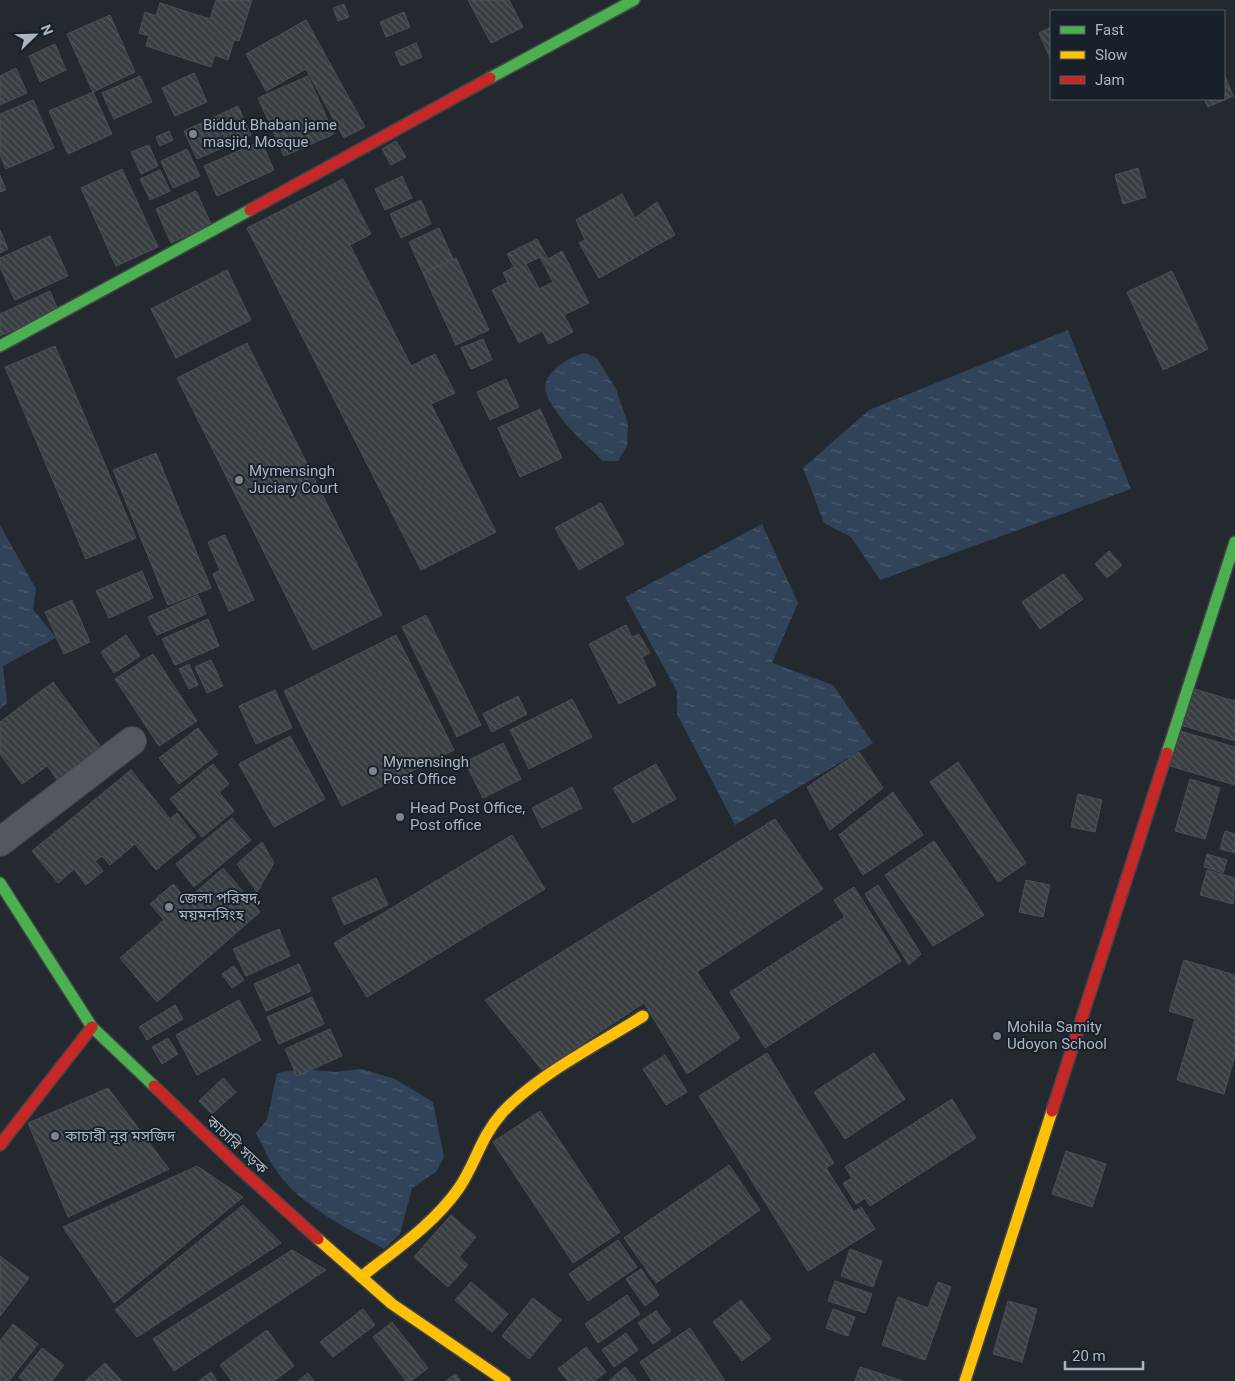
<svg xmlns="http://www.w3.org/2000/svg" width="1235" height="1381" font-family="Roboto,'Noto Sans Bengali',sans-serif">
<defs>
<pattern id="water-ripples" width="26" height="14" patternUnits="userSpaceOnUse" patternTransform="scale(1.25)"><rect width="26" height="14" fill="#314358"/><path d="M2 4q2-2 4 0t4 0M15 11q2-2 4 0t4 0" fill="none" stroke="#4c5c6e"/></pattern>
<pattern id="building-back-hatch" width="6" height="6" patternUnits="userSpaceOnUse" patternTransform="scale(1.25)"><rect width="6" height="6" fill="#393e43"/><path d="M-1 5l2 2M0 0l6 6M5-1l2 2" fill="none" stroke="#53585c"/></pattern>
</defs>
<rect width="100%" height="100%" fill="#24292f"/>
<g fill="url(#water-ripples)">
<polygon points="1068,330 1131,489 880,580 851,537 824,523 803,468 869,410"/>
<path d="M584,353L597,358L616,389L628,424L627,446L618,461H603C586,444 552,415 546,392C541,372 570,357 584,353Z"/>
<polygon points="762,524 798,603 772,663 833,685 873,743 735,825 677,714 677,691 625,597"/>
<polygon points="0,525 36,589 33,609 56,638 3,666 7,703 0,709"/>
<path d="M301,1069L334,1072L362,1069L395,1079L433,1102L444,1157L436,1172L412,1188L400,1234L384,1249C352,1231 313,1212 288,1185C274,1171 265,1151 256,1133L267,1120L277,1073Z"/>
</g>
<g fill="url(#building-back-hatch)" stroke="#4b5058" fill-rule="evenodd">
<polygon points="216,0 252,0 239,41 234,40 228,60 215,55 211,67 146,46 149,36 139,33 145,12 156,16 160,3 210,19"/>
<polygon points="468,0 509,0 523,27 491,43"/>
<polygon points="344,4 349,17 338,21 333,8"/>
<polygon points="404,12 410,27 386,37 380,22"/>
<polygon points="110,15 135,72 93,92 67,34"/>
<polygon points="306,20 365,127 344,138 306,69 266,91 246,54"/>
<polygon points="1051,27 1051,60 1039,33"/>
<polygon points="416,43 422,57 401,66 395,52"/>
<polygon points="55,44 66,70 40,82 29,56"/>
<polygon points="16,68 27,93 0,105 0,76"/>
<polygon points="194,73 207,102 175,116 162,88"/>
<polygon points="1224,73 1233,96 1208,107 1204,99 1224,99"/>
<polygon points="140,76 152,102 114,119 102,93"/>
<polygon points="308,76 334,134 284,156 258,98"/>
<polygon points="93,92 112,134 68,154 49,111"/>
<polygon points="33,100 54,148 6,169 0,155 0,114"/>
<polygon points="238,106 251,135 197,159 184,131"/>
<polygon points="169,131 173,140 160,146 156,137"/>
<polygon points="261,141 274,170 217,196 204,166"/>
<polygon points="396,141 406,157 391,165 382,149"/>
<polygon points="149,145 158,166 141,174 131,152"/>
<polygon points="187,149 200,176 173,188 161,161"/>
<polygon points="1138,168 1146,197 1123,204 1115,175"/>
<polygon points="122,169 158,247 116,266 81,188"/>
<polygon points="160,170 170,191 150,200 140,179"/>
<polygon points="0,175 6,190 0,192"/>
<polygon points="402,176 412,198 385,210 375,189"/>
<polygon points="343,179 371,234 350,245 411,366 435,354 455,393 431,404 496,532 421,570 247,228"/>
<polygon points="196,191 211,224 171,243 156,209"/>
<polygon points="622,194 635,218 657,202 675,235 599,278 579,243 585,240 576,220"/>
<polygon points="421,200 431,224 401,238 390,214"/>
<polygon points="439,228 453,259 423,273 409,242"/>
<polygon points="0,230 8,249 0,253"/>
<polygon points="50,236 68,276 15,300 0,267 0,258"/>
<path d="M537,239L548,259L562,251L589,303L564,315L573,332L549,344L542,331L519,343L492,290L508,282L503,273L514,267L507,254ZM540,257L553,282L539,289L526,264Z"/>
<polygon points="456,258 489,330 456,345 423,273"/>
<polygon points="227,270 251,320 176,358 151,309"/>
<polygon points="1172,271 1208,349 1163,370 1127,292"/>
<polygon points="50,291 58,310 0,336 0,314"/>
<polygon points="483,339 492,360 471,369 461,348"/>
<polygon points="247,343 382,615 313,650 177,378"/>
<polygon points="55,346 136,538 86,559 5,367"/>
<polygon points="506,379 519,407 490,420 477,392"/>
<polygon points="540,409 562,458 520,477 498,428"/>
<polygon points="156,453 211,588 168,605 113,470"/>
<polygon points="601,503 624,544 579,570 555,528"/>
<polygon points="225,535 254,600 229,611 213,574 220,570 208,542"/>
<polygon points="1109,551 1122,565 1107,578 1095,564"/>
<polygon points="142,571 153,598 109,618 96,591"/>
<polygon points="1063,574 1083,599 1040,629 1022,602"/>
<polygon points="198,595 206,614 157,635 148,617"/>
<polygon points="72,600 90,642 64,654 45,612"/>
<polygon points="426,615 481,725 457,737 402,627"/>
<polygon points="208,619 219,646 175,665 162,639"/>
<polygon points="626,625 632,637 639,634 650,653 642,657 656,685 619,704 589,644"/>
<polygon points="126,635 140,656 114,673 101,652"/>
<polygon points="396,635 454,750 342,806 284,691"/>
<polygon points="153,654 197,721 159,746 115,679"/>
<polygon points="211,660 223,686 207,693 195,667"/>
<polygon points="189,664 198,685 189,689 179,669"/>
<polygon points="53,682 104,751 60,783 47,766 22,784 0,754 0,722"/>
<polygon points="1191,688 1235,701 1235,741 1180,725"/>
<polygon points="275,690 292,728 256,744 239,706"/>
<polygon points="518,696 527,714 492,732 483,714"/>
<polygon points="572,699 592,737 529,769 510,730"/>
<polygon points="198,728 218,754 179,784 159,758"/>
<polygon points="1180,731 1235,747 1235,785 1170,766"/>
<polygon points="290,736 325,799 274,827 239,764"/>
<polygon points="503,743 521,779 483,798 465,762"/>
<polygon points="859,752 883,788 830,830 807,787"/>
<polygon points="958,762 1026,863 998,882 930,782"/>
<polygon points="213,764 229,784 219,792 234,811 202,837 170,799"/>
<polygon points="656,764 676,799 633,823 613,788"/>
<polygon points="131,770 170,819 177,813 196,837 156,870 135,844 110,865 102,856 95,861 103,871 86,885 74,869 58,883 32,851"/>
<polygon points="1190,779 1220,788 1205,839 1175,831"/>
<polygon points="572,787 582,808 542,828 532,808"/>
<polygon points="893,792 923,835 863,875 839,835"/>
<polygon points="1078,794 1102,800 1095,832 1071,827"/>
<polygon points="232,818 251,840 194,887 176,864"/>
<polygon points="775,819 823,889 697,972 740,1038 687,1074 644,1003 542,1070 485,1000"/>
<polygon points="1225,831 1235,834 1235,853 1220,849"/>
<polygon points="512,835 545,889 367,997 334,943"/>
<polygon points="934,841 984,915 933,946 885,875"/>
<polygon points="262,842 274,863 257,892 237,864"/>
<polygon points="1207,854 1227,860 1223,873 1204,867"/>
<polygon points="223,868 260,912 157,1002 120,958 164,920 150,904 173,884 187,900"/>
<polygon points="1207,870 1235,878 1233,904 1200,895"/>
<polygon points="376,878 388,905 344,925 332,898"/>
<polygon points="1026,880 1050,885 1043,917 1019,912"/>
<polygon points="878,885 921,954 909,965 865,894"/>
<polygon points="854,887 901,961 765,1048 730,992 845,917 834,900"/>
<polygon points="279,929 290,956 246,976 233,949"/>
<polygon points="1184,960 1235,975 1235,1055 1224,1094 1177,1080 1195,1019 1169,1011"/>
<polygon points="299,964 311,991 266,1011 254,984"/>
<polygon points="234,966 244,980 232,988 222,974"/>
<polygon points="312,997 324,1024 279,1044 267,1017"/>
<polygon points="239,1000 261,1040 197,1075 176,1035"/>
<polygon points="175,1005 183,1019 147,1040 139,1027"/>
<polygon points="330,1029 342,1056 297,1076 285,1049"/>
<polygon points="168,1038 178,1054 162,1064 152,1047"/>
<polygon points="767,1053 834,1163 826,1168 854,1212 861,1207 875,1229 808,1271 699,1096"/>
<polygon points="874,1053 905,1099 845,1139 814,1092"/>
<polygon points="665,1055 687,1092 666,1105 643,1069"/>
<polygon points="223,1078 236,1092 212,1114 199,1101"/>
<polygon points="108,1088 169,1169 68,1217 28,1123"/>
<polygon points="952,1099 976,1138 870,1206 865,1198 856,1204 843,1183 852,1178 845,1167"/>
<polygon points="540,1111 620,1232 573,1263 493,1142"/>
<polygon points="1066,1151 1106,1164 1092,1207 1052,1194"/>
<polygon points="729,1165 760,1210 656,1283 624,1238"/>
<polygon points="197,1166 243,1197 114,1303 63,1227"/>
<polygon points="243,1205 281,1243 137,1337 115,1310"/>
<polygon points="451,1215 476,1237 459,1257 468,1265 448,1287 414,1257"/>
<polygon points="618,1240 637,1267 588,1301 569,1274"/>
<polygon points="850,1249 882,1261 873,1287 841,1276"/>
<polygon points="292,1250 326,1270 174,1371 153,1339"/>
<polygon points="0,1256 29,1278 0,1316"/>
<polygon points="641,1269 659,1295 645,1306 626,1279"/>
<polygon points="835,1281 872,1294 865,1313 828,1301"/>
<polygon points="471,1282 508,1314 492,1332 455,1300"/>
<polygon points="938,1282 951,1287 925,1360 882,1345 898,1297 928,1308"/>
<polygon points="627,1295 640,1314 598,1343 585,1324"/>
<polygon points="533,1298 561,1320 529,1359 502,1336"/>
<polygon points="741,1300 771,1339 742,1361 713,1322"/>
<polygon points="1008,1301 1037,1309 1022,1362 993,1354"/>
<polygon points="363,1309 375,1325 333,1357 320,1342"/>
<polygon points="833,1309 855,1317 848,1336 826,1328"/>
<polygon points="656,1311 671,1331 653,1344 638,1323"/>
<polygon points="392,1322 428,1368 411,1381 406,1381 373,1337"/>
<polygon points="13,1324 38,1344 9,1381 0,1381 0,1341"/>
<polygon points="690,1328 725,1381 652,1381 640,1362"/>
<polygon points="267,1330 294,1366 274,1381 232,1381 220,1365"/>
<polygon points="626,1333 638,1350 614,1367 602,1350"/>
<polygon points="586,1347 606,1372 594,1381 568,1381 558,1369"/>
<polygon points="42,1348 64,1365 52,1381 24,1381 19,1377"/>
<polygon points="105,1363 122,1381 85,1381"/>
<polygon points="625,1367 637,1381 609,1381"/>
<polygon points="860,1367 903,1381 855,1381"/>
<polygon points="211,1372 217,1381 199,1381"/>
<polygon points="308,1373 314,1381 298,1381"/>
<polygon points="455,1374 461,1381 446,1381"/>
</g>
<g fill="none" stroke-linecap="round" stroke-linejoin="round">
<g stroke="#404449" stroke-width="30">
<polyline id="street" points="0,842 132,741"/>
</g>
<g stroke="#404449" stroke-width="14">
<g id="fast">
<polyline points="490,78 634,0"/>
<polyline points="0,346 250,210"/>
<polyline points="1167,753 1235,542"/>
<polyline points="0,883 92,1027 154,1086"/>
</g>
</g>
<g stroke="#404449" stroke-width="14">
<g id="slow">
<polyline points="318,1239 392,1304 505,1381"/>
<path d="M361,1277C395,1250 434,1224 459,1188C476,1163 480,1138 502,1113C537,1075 599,1044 643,1016"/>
<polyline points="965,1381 1052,1111"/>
</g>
</g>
<g stroke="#404449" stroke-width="14">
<g id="jam">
<polyline points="250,210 490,78"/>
<polyline points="154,1086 238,1167 318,1239"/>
<polyline points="1052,1111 1167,753"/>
<polyline points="0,1145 92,1027"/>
</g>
</g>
<use href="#street" stroke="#53585e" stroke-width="28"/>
<use href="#fast" stroke="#4caf50" stroke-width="11"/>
<use href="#slow" stroke="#ffc107" stroke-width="11"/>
<use href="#jam" stroke="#c62828" stroke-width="11"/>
</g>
<g fill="#7c858f" stroke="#182029" stroke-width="2">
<circle cx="193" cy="134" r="5"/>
<circle cx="239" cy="480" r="5"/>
<circle cx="373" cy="771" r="5"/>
<circle cx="400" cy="817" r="5"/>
<circle cx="169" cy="907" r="5"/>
<circle cx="997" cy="1036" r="5"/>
<circle cx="55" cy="1136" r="5"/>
</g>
<g text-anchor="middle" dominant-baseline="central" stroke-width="4" stroke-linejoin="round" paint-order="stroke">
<g font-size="15" fill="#acb6c2" stroke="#182029" text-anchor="start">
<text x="203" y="125">Biddut Bhaban jame<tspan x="203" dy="17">masjid, Mosque</tspan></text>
<text x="249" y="471">Mymensingh<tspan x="249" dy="17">Juciary Court</tspan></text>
<text x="383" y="762">Mymensingh<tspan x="383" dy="17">Post Office</tspan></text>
<text x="410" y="808">Head Post Office,<tspan x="410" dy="17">Post office</tspan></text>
<text x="179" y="898">জেলা পরিষদ,<tspan x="179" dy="17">ময়মনসিংহ</tspan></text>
<text x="1007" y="1027">Mohila Samity<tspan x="1007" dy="17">Udoyon School</tspan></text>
<text x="65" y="1136">কাচারী নূর মসজিদ</text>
</g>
<g font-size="15" fill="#acb6c2" stroke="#182029">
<text transform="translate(237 1145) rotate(43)">কাচারি সড়ক</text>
</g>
</g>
<rect x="1050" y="10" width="175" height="90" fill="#182029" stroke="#535c66"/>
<rect x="1060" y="26" width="25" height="8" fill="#4caf50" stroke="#535c66"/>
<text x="1095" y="35" font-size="15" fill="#acb6c2">Fast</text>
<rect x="1060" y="51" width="25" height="8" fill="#ffc107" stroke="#535c66"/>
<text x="1095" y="60" font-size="15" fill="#acb6c2">Slow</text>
<rect x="1060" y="76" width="25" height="8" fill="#c62828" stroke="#535c66"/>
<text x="1095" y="85" font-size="15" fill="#acb6c2">Jam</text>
<g transform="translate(35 35) rotate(67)" stroke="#182029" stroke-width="4" paint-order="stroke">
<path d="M0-4L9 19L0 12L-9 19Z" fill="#acb6c2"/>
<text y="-8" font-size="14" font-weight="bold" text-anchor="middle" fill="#acb6c2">N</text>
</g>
<path d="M1065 1361v8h78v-8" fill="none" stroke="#acb6c2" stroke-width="2.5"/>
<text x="1072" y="1361" font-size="15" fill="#acb6c2" stroke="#182029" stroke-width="4" paint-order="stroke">20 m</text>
</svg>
